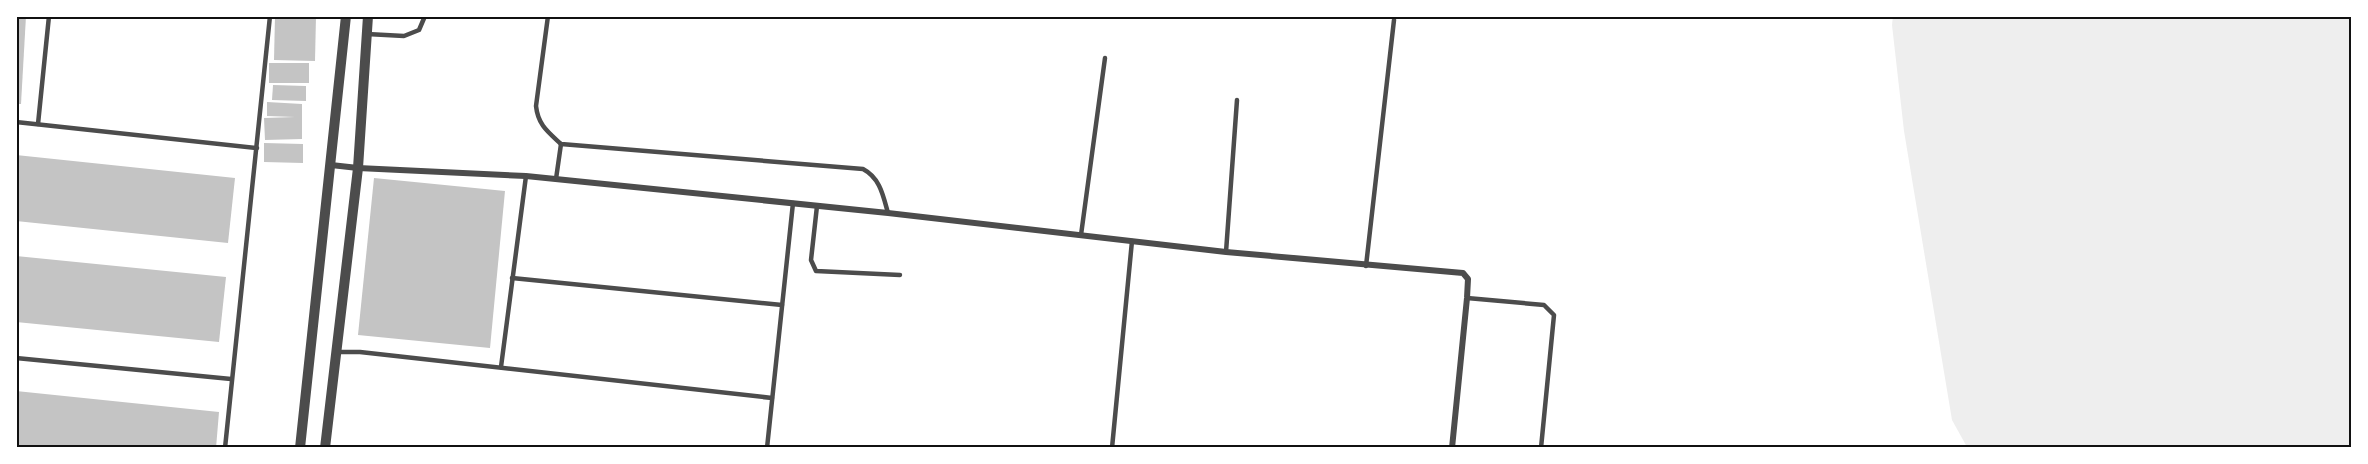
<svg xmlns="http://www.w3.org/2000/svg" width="2368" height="464" font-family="Raleway,sans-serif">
<rect width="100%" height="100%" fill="#fff"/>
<polygon fill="#eee" points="1893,16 2351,17 2351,447 1967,447 1952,420 1904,131 1892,25"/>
<g fill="#c4c4c4">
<polygon points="16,16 26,16 21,104 16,104"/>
<polygon points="275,16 316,16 315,61 274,60"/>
<rect x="269" y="63" width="40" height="20"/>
<polygon points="273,85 306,86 306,101 272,100"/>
<polygon points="267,102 302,104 302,139 265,140 264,118 295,117 267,116"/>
<polygon points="264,143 303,144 303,163 264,162"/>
<polygon points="16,155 235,178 228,243 16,221"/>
<polygon points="374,178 505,191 490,348 358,335"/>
<polygon points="16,256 226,277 219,342 16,322"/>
<polygon points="16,391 219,412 216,448 16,448"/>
</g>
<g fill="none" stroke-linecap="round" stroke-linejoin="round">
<g stroke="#4c4c4c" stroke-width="4.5">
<path d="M548,16L536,106C538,125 548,132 561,144L863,169C880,178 883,195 888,213"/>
<polyline points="367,34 404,36 419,30 425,16"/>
<polyline points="16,122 257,148"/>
<polyline points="38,124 49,16"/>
<polyline points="556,179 561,144"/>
<polyline points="817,206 811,260 816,271 900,275"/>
<polyline points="1081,235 1105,58"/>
<polyline points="1226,252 1237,100"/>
<polyline points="1366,266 1394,20"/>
<polyline points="512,278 782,305"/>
<polyline points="1467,298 1544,305 1554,315 1541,448"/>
<polyline points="336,352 360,352 772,398"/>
<polyline points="16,358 231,379"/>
<polyline points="501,367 526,176"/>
<polyline points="225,448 270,16"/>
<polyline points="767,448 793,203"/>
<polyline points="1112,448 1132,241"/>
</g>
<polyline stroke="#4c4c4c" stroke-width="6" points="331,165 358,168 526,176 888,213 1226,252 1463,273 1468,279 1467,298 1452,448"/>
<g stroke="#4c4c4c" stroke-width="10">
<polyline points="300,448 346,16"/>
<polyline points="325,448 358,168 368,16"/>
</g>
</g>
<rect width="2368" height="464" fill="none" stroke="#ffffff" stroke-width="36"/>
<rect x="18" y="18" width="2332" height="428" fill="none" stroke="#111" stroke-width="2"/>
</svg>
